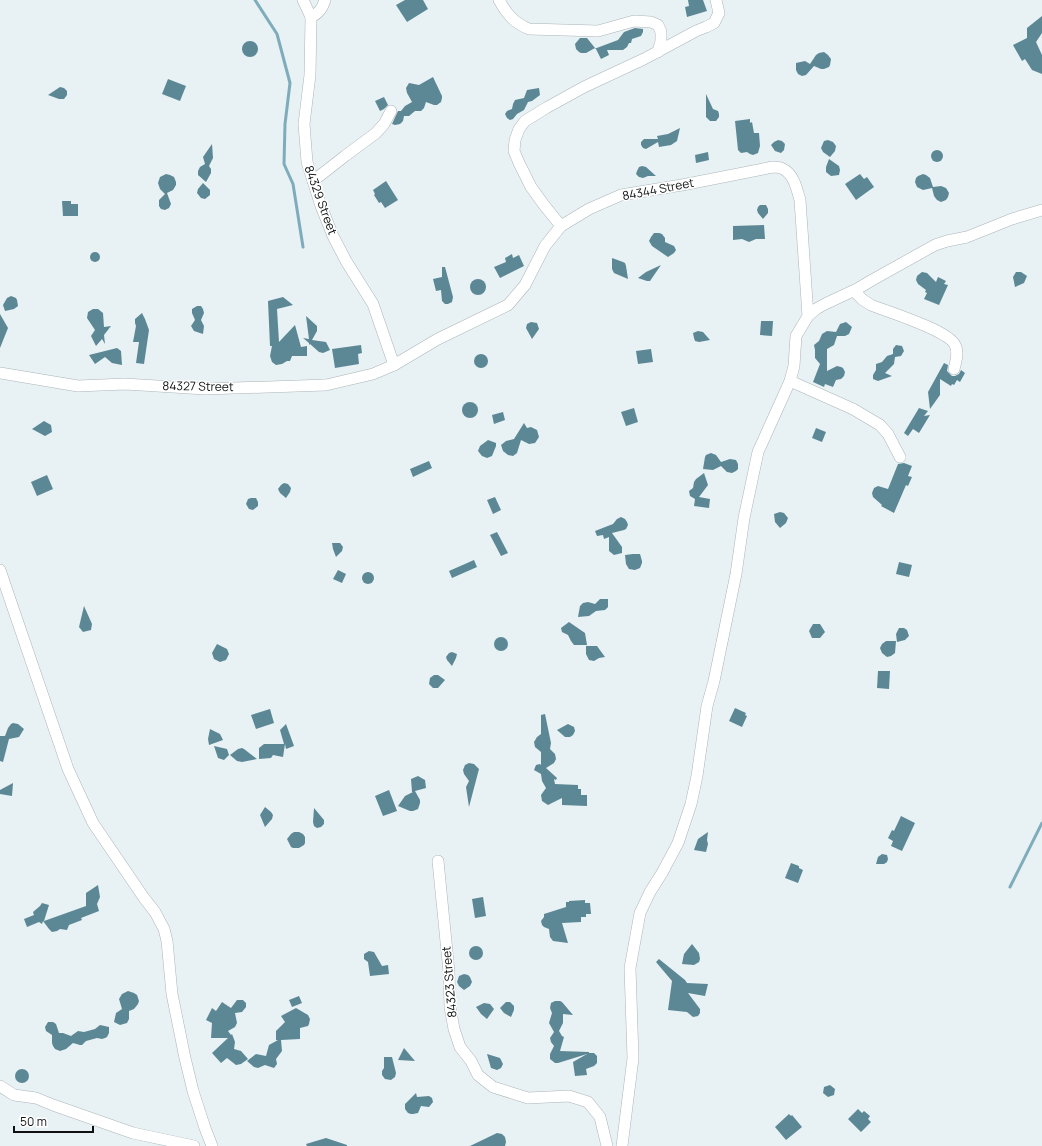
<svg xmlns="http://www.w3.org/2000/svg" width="1042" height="1146" font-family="Manrope,sans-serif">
<rect width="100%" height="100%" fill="#e8f1f4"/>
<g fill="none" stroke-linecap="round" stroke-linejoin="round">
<g stroke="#7eacbb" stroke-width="3">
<polyline points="255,0 277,34 290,83 285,124 284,164 293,184 303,247"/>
<polyline points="1010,887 1042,823"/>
</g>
</g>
<g fill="#5c8896">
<polygon points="405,0 423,0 428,9 407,22 396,5"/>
<polygon points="688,0 703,0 707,11 687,17 685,7 689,6"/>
<polygon points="1042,16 1042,33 1036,42 1042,55 1042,74 1032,70 1025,59 1022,61 1013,45 1027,38 1027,28"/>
<polygon points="635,28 643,29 643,32 641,36 632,39 631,43 629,43 627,47 623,50 607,50 609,55 601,59 596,49 594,49 618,40 624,32"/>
<polygon points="580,38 587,38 595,48 586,53 581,53 579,52 576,49 575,44"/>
<circle cx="250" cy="49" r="8"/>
<polygon points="824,52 828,55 831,59 830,65 829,67 824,69 821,69 814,66 806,75 802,76 798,74 796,70 796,63 805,61 810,64 816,55 819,53"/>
<polygon points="433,77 442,96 442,98 441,102 437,105 434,105 426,102 424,108 421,111 415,111 409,116 404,116 403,121 400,124 395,125 392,124 398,111 401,111 405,106 412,102 407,93 406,88 409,83 419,85"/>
<polygon points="168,79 186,86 180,101 162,94"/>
<polygon points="60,87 64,88 67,91 67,95 64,99 59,99 48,95"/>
<polygon points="539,88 540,95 532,101 528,102 524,110 517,114 513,119 510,120 507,118 505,114 507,111 512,109 513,104 515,100 524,98 527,90"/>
<polygon points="706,94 713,109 718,111 719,114 719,117 716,121 710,121 706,117"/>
<polygon points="384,97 388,105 384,109 380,111 375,101"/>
<polygon points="750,119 750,123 752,122 754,133 759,133 760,146 758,153 753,155 750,154 747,152 741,153 738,150 735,121"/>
<polygon points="680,128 677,141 671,145 659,147 658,142 646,149 643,148 641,145 641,142 644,139 658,139 657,136 668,134"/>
<polygon points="778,140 782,141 785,144 784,150 781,153 775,151 771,145 774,142"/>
<polygon points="828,140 833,142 836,146 835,151 830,157 823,152 821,148 824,141"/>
<polygon points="212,144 213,158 209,166 211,169 211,173 206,182 198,175 198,171 200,167 205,164 203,157"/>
<circle cx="937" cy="156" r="6"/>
<polygon points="708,152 709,160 696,163 695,155"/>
<polygon points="829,159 839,166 840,170 839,175 831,176 826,172 826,167"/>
<polygon points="642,166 646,167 656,176 648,176 643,178 639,177 636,174 637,171 639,167"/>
<polygon points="166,174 170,175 174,177 176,182 176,185 173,190 167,193 171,204 169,208 165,210 161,209 159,206 159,200 165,194 160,189 158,183 160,177"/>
<polygon points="860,174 864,179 867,177 874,187 856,200 845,184"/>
<polygon points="923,174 926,175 930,178 933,187 941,186 946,188 949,193 948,197 946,200 941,202 937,200 934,196 932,188 923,190 917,187 915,182 916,178 918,176"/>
<polygon points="386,181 398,200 385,208 381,202 379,203 374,195 375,194 373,190"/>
<polygon points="203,183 210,190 210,195 205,199 201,198 197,193 198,189"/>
<polygon points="62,201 71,201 71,204 78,204 78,216 63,216"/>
<polygon points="760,205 766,205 768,209 768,213 763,219 758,213 757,210 758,207"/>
<polygon points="764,225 765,239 756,239 749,242 742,239 733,240 733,226"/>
<polygon points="654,233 659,233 662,234 665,238 665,242 674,246 676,250 674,253 668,257 652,246 649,241 651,237"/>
<circle cx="95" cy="257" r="5"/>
<polygon points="512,254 513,258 519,255 524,266 500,278 494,267 506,262 505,258"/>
<polygon points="612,258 623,262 625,263 626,266 628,279 614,273 612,269"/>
<polygon points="661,265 650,281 647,281 638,278 646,272"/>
<polygon points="442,267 445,267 453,297 452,302 448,304 445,304 442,301 441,290 436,291 433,279 442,277"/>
<polygon points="922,272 927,273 936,282 938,277 946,281 944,284 948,285 939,305 924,299 927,293 925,292 926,290 918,284 916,280 917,276"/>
<polygon points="1016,272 1021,272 1027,276 1024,283 1015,287 1013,277"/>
<circle cx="478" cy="287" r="8"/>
<polygon points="11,296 16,298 17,300 18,306 14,309 5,311 3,305 7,298"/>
<polygon points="283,297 293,305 277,309 279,342 295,325 301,347 307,346 307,356 292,356 290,361 287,361 282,364 276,365 272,362 270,356 272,346 270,346 268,301"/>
<polygon points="197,306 201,306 203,309 204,313 201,320 204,326 203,334 194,331 191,326 195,320 192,313 192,309"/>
<polygon points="93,309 98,309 103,313 104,327 111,326 104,335 105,344 102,339 96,346 91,336 95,330 87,318 88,312"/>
<polygon points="142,313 145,319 149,330 144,364 136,363 139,342 133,342 136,326 135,323 135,319"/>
<polygon points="0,314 8,328 0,348"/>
<polygon points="306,316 317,326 317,331 312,340 326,342 330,350 323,353 319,352 310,344 309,345 309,343 303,338 309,339"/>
<polygon points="761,321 773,321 772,336 760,335"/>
<polygon points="531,322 537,323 539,329 532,339 526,328 527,324"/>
<polygon points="846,322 852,327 849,334 845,336 837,336 834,345 827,349 827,371 837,366 841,367 843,368 845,372 844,376 841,379 836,380 833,387 825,384 824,387 813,382 820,364 815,358 815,350 814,345 819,341 822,334 827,331 836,332 840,324"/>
<polygon points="698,331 703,332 710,340 699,342 695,341 694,338 693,333"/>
<polygon points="361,345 362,353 358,354 359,364 335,368 332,349"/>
<polygon points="896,345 902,346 904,351 901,356 895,357 894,364 885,373 892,376 878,381 873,379 873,375 876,370 876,364 882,362 887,356 893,354 893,349"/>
<polygon points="117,348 121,351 122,365 112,363 105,357 95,364 89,355"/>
<polygon points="651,349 653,362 638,364 636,351"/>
<circle cx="481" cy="361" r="7"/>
<polygon points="944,363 948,365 947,371 952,376 955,376 959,374 961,370 965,373 960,382 957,380 954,385 952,384 951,386 940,379 940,395 930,409 928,392"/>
<circle cx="470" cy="410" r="8"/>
<polygon points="634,408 638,422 626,426 621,412"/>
<polygon points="919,408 928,411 924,416 930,415 919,433 913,429 908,436 904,433"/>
<polygon points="503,412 505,420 494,424 492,415"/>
<polygon points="44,421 51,425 52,432 45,436 32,429"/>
<polygon points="524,423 527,428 531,427 537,430 539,437 535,443 529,444 521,440 517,453 513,456 508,455 503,451 501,445 506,441 514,439"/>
<polygon points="816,428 826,432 822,442 812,438"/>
<polygon points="488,440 496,443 496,446 492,456 487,458 482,456 478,451 480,446"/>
<polygon points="711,453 716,455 721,462 730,459 736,460 738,464 738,469 736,471 732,473 727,472 721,466 713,470 703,469 705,457 706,455"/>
<polygon points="429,461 432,468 413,477 410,469"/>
<polygon points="904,463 912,466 908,476 912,477 908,486 906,485 894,513 881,506 882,505 873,497 872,493 874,488 878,486 888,489 898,464"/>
<polygon points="704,473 708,485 699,497 710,499 709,508 694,506 695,499 690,496 689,491 693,488 694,482 696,479"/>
<polygon points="47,475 53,489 37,496 31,482"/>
<polygon points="284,483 288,484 291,488 290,492 286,498 280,493 278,489 281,485"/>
<polygon points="495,497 501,510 493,514 487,500"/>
<polygon points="251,498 256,498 258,502 258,506 253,510 249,509 246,504 248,499"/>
<polygon points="780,512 784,513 788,518 786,523 780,528 775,522 774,514"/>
<polygon points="621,517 625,519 627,522 628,525 626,529 624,530 612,533 622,547 622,553 614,555 609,551 609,537 604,539 603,535 597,536 595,531 613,524 617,519"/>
<polygon points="497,532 508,553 501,556 490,535"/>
<polygon points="332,543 340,543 343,547 342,551 336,557 333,549"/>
<polygon points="633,554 640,554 642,561 642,563 640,568 635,570 629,569 626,564 625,555"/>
<polygon points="474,560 477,567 452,578 449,571"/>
<polygon points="899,562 912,565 909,577 896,574"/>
<polygon points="338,570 346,574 342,583 333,579"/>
<circle cx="368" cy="578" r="6"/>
<polygon points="600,599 608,599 608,607 605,610 596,611 589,616 578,617 580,606 583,603 588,602 595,604"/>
<polygon points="84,606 92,624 91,630 83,632 79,627"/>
<polygon points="569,622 585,633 587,645 574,645 571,641 568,635 562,632 561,628"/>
<polygon points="813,624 820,624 825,632 820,638 812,638 809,631"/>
<polygon points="899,628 904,628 907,630 909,636 905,640 897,642 896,634"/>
<circle cx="501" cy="644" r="7"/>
<polygon points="886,641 896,641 895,653 891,656 887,657 882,653 880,648 882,644"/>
<polygon points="217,644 227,649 229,654 226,660 220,662 214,659 212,653"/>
<polygon points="586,646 597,646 605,657 599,658 594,661 589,660 586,654"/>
<polygon points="452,652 457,654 456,658 452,666 447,660 446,657 449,653"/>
<polygon points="878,671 890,671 889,689 877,688"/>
<polygon points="434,675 438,675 445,680 438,688 433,688 429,684 430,678"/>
<polygon points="735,708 746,713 745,715 747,716 742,727 729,721"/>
<polygon points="270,709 274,723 256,729 251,715"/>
<polygon points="545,714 551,743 550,749 555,754 556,759 554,763 546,768 557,778 556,780 554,779 555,784 578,785 578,789 581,789 581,795 587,795 587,806 562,805 562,798 548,805 542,801 541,795 546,788 542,781 541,774 534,770 536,765 540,764 541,765 541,752 535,747 534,742 537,737 541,734 541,715"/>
<polygon points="13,723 18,724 24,729 19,737 9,739 3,762 0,761 0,736 5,736 8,728 11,724"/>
<polygon points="286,724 294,746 286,749 285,744 283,757 273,755 271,758 259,759 259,748 264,744 284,744 280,730"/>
<polygon points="568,724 574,727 575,731 573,735 570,737 565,737 557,730"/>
<polygon points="210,729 220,734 223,740 209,745 208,739"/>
<polygon points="214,746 227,749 229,755 224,760 218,758"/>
<polygon points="242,748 244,749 257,759 242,762 237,761 230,755 238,749"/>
<polygon points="469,763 474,764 479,769 469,807 466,787 469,781 464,774 463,770 465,765"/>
<polygon points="418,776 425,780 426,788 415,791 420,800 420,803 418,809 413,811 410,811 398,806 405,796 413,792 412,792 411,779"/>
<polygon points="13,783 12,796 0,794 0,790"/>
<polygon points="389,790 397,811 383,816 375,796"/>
<polygon points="265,807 271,812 273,815 272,819 265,827 260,815"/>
<polygon points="314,808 324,820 324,824 321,827 317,828 314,826 313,822"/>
<polygon points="901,816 915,823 902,851 891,846 893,841 888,838 892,830 894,831"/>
<polygon points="294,832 299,832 303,834 305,837 305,843 304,845 299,848 293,848 291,847 287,839 291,834"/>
<polygon points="708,832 707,840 708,844 706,852 694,850 698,839"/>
<polygon points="882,854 887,855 888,859 887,862 884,864 876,864 878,857"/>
<polygon points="791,863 799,866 799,868 803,870 798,883 785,878"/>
<polygon points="98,885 100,897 97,904 99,911 81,918 82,920 69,925 67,930 60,929 57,931 52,932 49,929 43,921 42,924 39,922 27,927 24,919 34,915 33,912 40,906 42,903 49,905 44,921 86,906 86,893"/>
<polygon points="483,897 486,916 475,918 472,899"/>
<polygon points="585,900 585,903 590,903 591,914 586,914 586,917 581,917 581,922 562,923 568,943 553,941 550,937 549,929 544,927 542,925 541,921 544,917 544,914 566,907 566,902 569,902 569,901"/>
<polygon points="692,944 699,953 700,959 699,962 694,965 682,964 684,954"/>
<circle cx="476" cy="953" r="7"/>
<polygon points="369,951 374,952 382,966 388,965 389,974 370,976 368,962 364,959 364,954"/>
<polygon points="659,959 685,980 687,983 708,984 705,996 688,993 700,1009 700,1013 698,1016 693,1017 687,1012 668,1010 672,981 656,962"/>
<polygon points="464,974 468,975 470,977 472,982 470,986 464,990 459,986 457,982 459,976"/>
<polygon points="128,991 134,993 137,995 139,1001 138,1004 134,1009 129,1011 129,1019 127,1023 120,1025 114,1022 116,1013 122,1009 119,999 122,994"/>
<polygon points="299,996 302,1003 292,1007 289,1000"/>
<polygon points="237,1000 243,1000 246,1003 246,1007 242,1012 235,1013 237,1023 235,1027 228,1031 231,1035 232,1034 235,1042 234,1049 241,1051 248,1059 241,1064 236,1065 227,1058 221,1063 212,1053 228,1038 211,1038 212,1023 206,1020 212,1008 216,1011 222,1002 231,1008"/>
<polygon points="555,1001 560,1001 562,1002 573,1015 563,1014 563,1023 559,1031 562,1036 564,1037 560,1051 589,1052 589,1053 594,1053 597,1056 597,1063 594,1066 586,1069 587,1075 575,1076 573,1062 587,1054 558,1063 555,1063 550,1059 550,1054 554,1046 551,1042 550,1038 554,1032 549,1023 552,1013 550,1008 551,1003"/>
<polygon points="506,1002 510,1002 514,1006 514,1010 511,1017 504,1013 500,1008"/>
<polygon points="484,1003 490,1004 494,1009 487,1019 481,1014 476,1007"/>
<polygon points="296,1008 308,1015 310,1019 309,1024 308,1026 300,1028 300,1039 281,1040 282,1051 276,1059 277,1064 274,1068 265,1065 258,1068 254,1067 247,1061 256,1054 266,1056 269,1045 278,1040 276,1040 276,1031 285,1022 281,1016"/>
<polygon points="48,1022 53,1022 56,1024 59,1033 63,1033 71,1036 78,1031 84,1032 95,1029 100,1025 109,1027 109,1033 107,1037 105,1038 102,1039 97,1038 86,1041 82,1045 80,1045 73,1043 66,1049 60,1051 55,1049 53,1046 52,1043 52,1035 46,1031 45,1027"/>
<polygon points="404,1048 415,1061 398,1060"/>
<polygon points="487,1054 500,1058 503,1064 501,1068 497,1070 491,1068"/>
<polygon points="384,1057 392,1057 396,1073 395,1077 391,1080 385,1079 382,1075 382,1071 384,1068"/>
<circle cx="22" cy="1076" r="7"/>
<polygon points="830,1085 835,1089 834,1095 828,1097 823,1093 824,1087"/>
<polygon points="416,1093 417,1097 429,1096 432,1098 433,1102 429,1107 421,1106 418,1113 413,1114 411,1114 408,1113 405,1109 405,1104"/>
<polygon points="858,1109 862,1113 864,1111 870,1116 868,1119 871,1122 861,1132 848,1119"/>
<polygon points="789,1114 791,1116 792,1115 802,1127 786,1140 775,1127"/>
<polygon points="497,1133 502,1134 505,1137 506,1142 505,1146 470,1146"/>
<polygon points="326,1138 347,1145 347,1146 307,1146 306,1144"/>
</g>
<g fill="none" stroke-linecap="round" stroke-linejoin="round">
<g stroke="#acb5b8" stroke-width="12">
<g id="street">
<polyline points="303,0 311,17 310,75 304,124 307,162 321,206 333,236 346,261 373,304 394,365"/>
<path d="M499,0C506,13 514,23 529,29L598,31L634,21L651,22L658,25L661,32V41L658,52"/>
<path d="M311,17C319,13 322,9 325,0"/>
<polyline points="313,181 345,156 376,133 384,124 391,111"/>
<polyline points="561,226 544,205 531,187 519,163 514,151 515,140 519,129 525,121 546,108 584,87 644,59 696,31 706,27 714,23 719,13 716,0"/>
<path d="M854,291L863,300L871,305C888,312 948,330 955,345C959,352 956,361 954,369"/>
<path d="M0,373L78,386L125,384L205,389L326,385L373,374L394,365L438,339L508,305L525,285L545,246L561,226L589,209L621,195L682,185L773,167C776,167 780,167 783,169C794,174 797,190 800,200L808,316"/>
<polyline points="790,381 853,409 880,425 888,434 900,457"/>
<polyline points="0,570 68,769 93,823 144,898 155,912 164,929 167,941 172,994 185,1058 193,1091 205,1128 212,1146"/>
<polyline points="438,861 449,972 450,1007 454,1029 460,1047 471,1061 478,1075 493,1087 528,1098 569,1096 588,1102 600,1117 607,1146"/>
<polyline points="0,1086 14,1095 36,1098 53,1105 133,1133 194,1146"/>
<polyline points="622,1146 633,1058 630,968 640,913 650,892 662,873 678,843 691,804 697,776 707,706 714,681 736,574 744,518 758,452 790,381 794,366 796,336 808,316 816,309 825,304 857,289 874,279 935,245 947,241 967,237 1012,219 1042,210"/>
</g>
</g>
<use href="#street" stroke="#fff" stroke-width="11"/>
</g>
<g text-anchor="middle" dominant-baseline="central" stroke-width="3" stroke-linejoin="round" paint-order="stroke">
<g font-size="12" fill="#0e1011" stroke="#fff">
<text transform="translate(658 189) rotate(-11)">84344 Street</text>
<text transform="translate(321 200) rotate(70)">84329 Street</text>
<text transform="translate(198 386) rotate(1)">84327 Street</text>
<text transform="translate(449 982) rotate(-95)">84323 Street</text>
</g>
</g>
<path d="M14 1126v6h79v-6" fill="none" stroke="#0e1011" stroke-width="2"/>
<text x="20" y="1126" font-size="12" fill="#0e1011" stroke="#ffffff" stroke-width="3" paint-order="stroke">50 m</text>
</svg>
